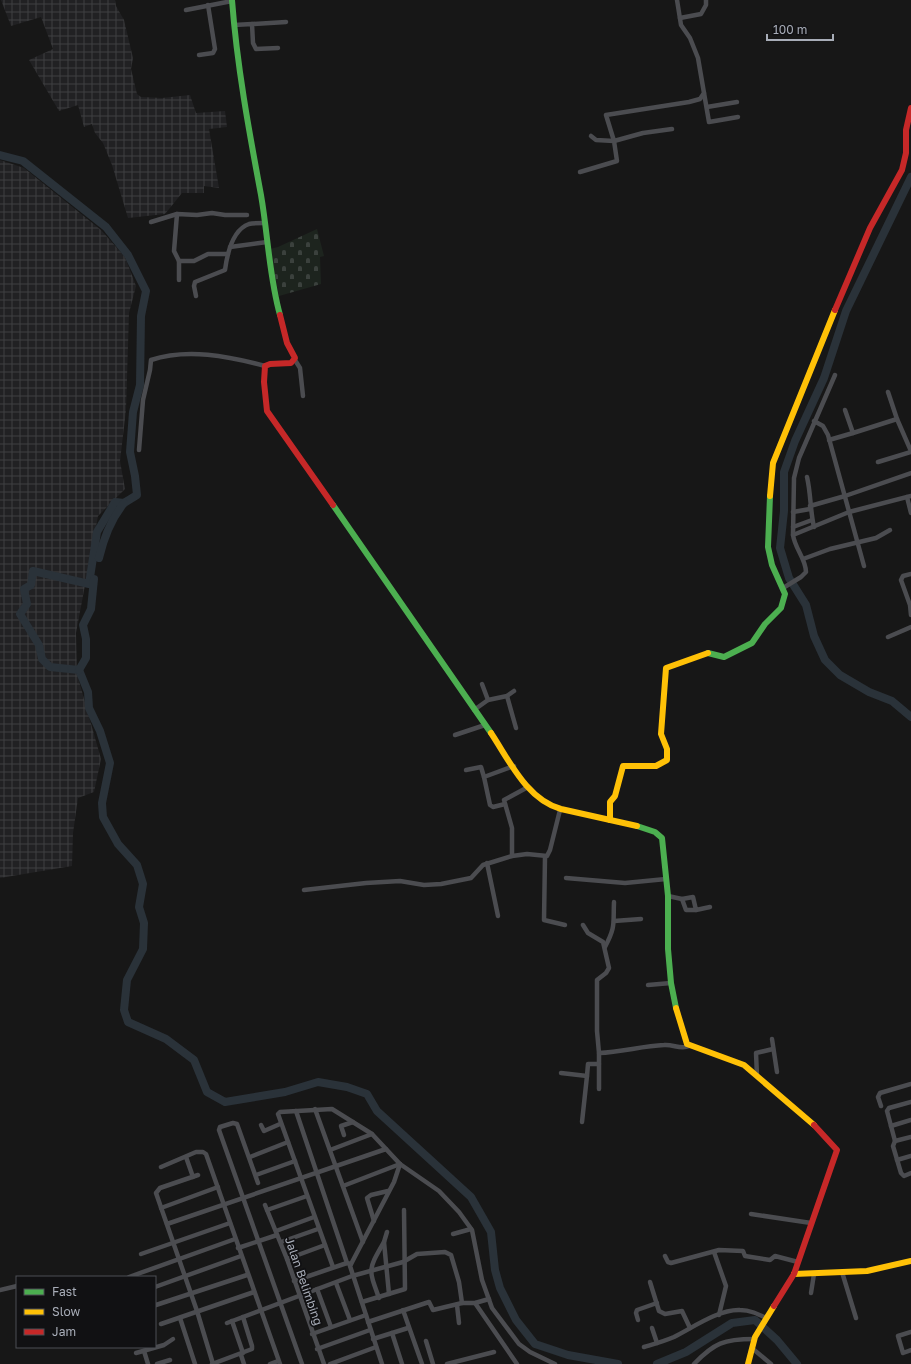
<svg xmlns="http://www.w3.org/2000/svg" width="911" height="1364" font-family="'Golos Text',sans-serif">
<defs>
<pattern id="industrial-grid" width="8" height="8" patternUnits="userSpaceOnUse"><rect width="8" height="8" fill="#212123"/><path d="M0 4h8M4 0v8" fill="none" stroke="#3e3f41"/></pattern>
<pattern id="cemetery-stones" width="16" height="16" patternUnits="userSpaceOnUse"><rect width="16" height="16" fill="#1d241e"/><path d="M2 7V4a2 2 0 0 1 4 0v3zM10 15v-3a2 2 0 0 1 4 0v3z" fill="#3b413d"/></pattern>
</defs>
<rect width="100%" height="100%" fill="#171717"/>
<g fill="url(#industrial-grid)">
<polygon points="1,0 115,0 116,6 124,20 133,58 131,69 137,94 141,97 162,98 190,95 196,113 225,111 227,127 209,129 219,188 204,186 204,193 182,193 165,214 128,218 112,165 103,143 95,133 92,124 84,127 78,105 59,111 29,60 53,49 41,17 11,26"/>
<polygon points="0,160 24,168 101,230 125,257 136,286 129,313 126,410 120,461 125,489 98,516 76,633 77,674 101,759 94,792 78,798 73,833 72,866 0,878"/>
</g>
<polygon fill="url(#cemetery-stones)" points="317,229 324,256 320,257 321,284 279,296 270,249 278,247"/>
<g fill="none" stroke-linecap="round" stroke-linejoin="round">
<g stroke="#2a3239" stroke-width="8">
<polyline points="0,155 23,161 106,227 128,255 146,291 141,316 140,385 133,412 130,452 135,476 137,495 124,503 115,502 97,532 89,584 33,571 31,585 24,589 27,604 20,614 39,645 42,659 50,667 79,670 88,692 89,708 100,731 110,763 102,803 103,817 118,844 137,865 143,884 139,907 144,923 143,949 127,980 124,1010 128,1022 166,1039 194,1060 207,1092 225,1102 285,1092 318,1082 347,1087 367,1094 377,1111 471,1197 491,1232 495,1270 500,1288 516,1320 535,1344 568,1355 618,1364"/>
<polyline points="911,177 846,311 824,378 795,441 784,472 784,511 780,548 789,578 806,605 814,636 825,660 840,675 869,692 892,701 911,717"/>
<path d="M99,558C104,537 111,519 124,503"/>
<polyline points="79,670 86,658 86,639 83,625 91,609 94,579"/>
<polyline points="657,1364 686,1352 732,1323 755,1320 777,1340 797,1364"/>
</g>
<g stroke="#4b4c50" stroke-width="4.5">
<polyline points="186,10 232,1"/>
<polyline points="680,18 701,14 706,5 706,0"/>
<polyline points="252,24 286,22"/>
<polyline points="234,25 252,24 253,43 256,49 278,48"/>
<polyline points="199,55 213,53 215,49 208,5"/>
<polyline points="704,93 709,122 738,117"/>
<polyline points="707,107 737,102"/>
<polyline points="672,129 643,133 614,141 606,115 689,102 700,99 704,93 698,58 690,38 681,25 677,0"/>
<polyline points="580,172 617,161 614,141 596,140 591,136"/>
<polyline points="177,214 174,251 179,261"/>
<polyline points="151,222 177,214 197,215 212,213 225,215 247,215"/>
<polyline points="230,247 267,242"/>
<polyline points="179,280 179,261 194,261 208,254 228,254"/>
<path d="M196,296L194,286L195,282L225,270C227,255 232,230 249,224C253,223 259,223 264,223"/>
<polyline points="295,360 300,368 303,396"/>
<polyline points="888,392 897,419 911,451"/>
<polyline points="845,410 853,433 897,419"/>
<polyline points="814,421 823,426 828,435 864,566"/>
<polyline points="829,440 853,433"/>
<path d="M139,450L143,400L150,370L151,360C187,348 228,356 265,366"/>
<polyline points="878,462 911,452"/>
<path d="M807,477C811,494 810,510 814,527"/>
<polyline points="907,497 911,513"/>
<polyline points="810,506 845,496 911,473"/>
<polyline points="793,512 810,509"/>
<polyline points="793,527 812,520"/>
<polyline points="793,535 794,478 799,458 835,375"/>
<polyline points="803,559 830,549 876,538 890,530"/>
<polyline points="911,574 903,576 901,580 910,605 911,615"/>
<path d="M783,588L801,577L806,572C806,559 795,549 793,535L849,512L911,496"/>
<polyline points="888,637 911,627"/>
<polyline points="507,696 516,728"/>
<polyline points="488,700 507,696 514,691"/>
<polyline points="474,710 488,700 482,684"/>
<polyline points="455,735 485,725"/>
<polyline points="466,770 481,767 484,777"/>
<polyline points="505,804 493,807 490,805 484,777 514,766"/>
<polyline points="512,856 512,828 504,800 528,787"/>
<polyline points="545,857 544,920 565,925"/>
<polyline points="487,863 498,916"/>
<polyline points="566,878 625,883 666,879"/>
<polyline points="304,890 366,883 400,881 424,885 441,884 471,878 483,865 512,856 527,854 547,856 550,850 560,810"/>
<polyline points="668,896 682,899 693,897 696,910 710,907"/>
<polyline points="682,899 686,910 696,910"/>
<polyline points="614,921 641,919"/>
<path d="M583,925L588,933L603,942L609,968L606,973L597,980V1031L599,1053C622,1052 642,1046 664,1045C673,1044 681,1050 689,1046"/>
<path d="M605,947C616,926 613,924 614,902"/>
<polyline points="648,985 671,983"/>
<polyline points="772,1039 777,1072"/>
<polyline points="599,1053 599,1089"/>
<polyline points="561,1073 587,1076 588,1064 599,1064"/>
<polyline points="757,1076 756,1053 773,1049"/>
<polyline points="911,1102 889,1108 887,1111 895,1141 893,1146 901,1173 904,1176 911,1173"/>
<polyline points="881,1106 878,1097 880,1093 911,1084"/>
<polyline points="315,1109 363,1242"/>
<polyline points="296,1111 347,1263 351,1264"/>
<polyline points="582,1122 587,1076"/>
<polyline points="261,1125 264,1131 280,1124"/>
<polyline points="891,1126 911,1120"/>
<polyline points="344,1135 341,1126 353,1122"/>
<polyline points="895,1141 911,1137"/>
<polyline points="330,1150 372,1134"/>
<polyline points="186,1157 193,1177"/>
<polyline points="250,1157 288,1142"/>
<polyline points="897,1160 911,1156"/>
<polyline points="161,1167 196,1152 203,1152 206,1154 280,1364"/>
<polyline points="198,1175 160,1188 156,1193 197,1311 213,1364"/>
<polyline points="256,1175 295,1161"/>
<polyline points="258,1183 237,1124 233,1123 220,1127 219,1130 302,1364"/>
<polyline points="343,1186 400,1164"/>
<polyline points="265,1205 287,1259 324,1364"/>
<polyline points="161,1208 218,1187"/>
<polyline points="267,1210 307,1196"/>
<polyline points="751,1214 811,1223"/>
<polyline points="374,1221 367,1198 371,1195 388,1191"/>
<polyline points="167,1224 386,1149"/>
<polyline points="276,1231 314,1217"/>
<polyline points="387,1232 384,1242 389,1294"/>
<polyline points="453,1234 471,1229"/>
<polyline points="281,1242 318,1229"/>
<polyline points="238,1248 277,1235"/>
<polyline points="714,1252 726,1286 719,1315"/>
<polyline points="141,1254 230,1223"/>
<polyline points="665,1256 668,1262 671,1263 719,1250 743,1251 745,1256 770,1260 775,1256 798,1262"/>
<polyline points="287,1259 325,1245"/>
<polyline points="333,1267 278,1114 280,1112 332,1109 372,1134 400,1164 439,1191 459,1212 472,1230 482,1280 492,1308 519,1344 530,1352 555,1364"/>
<polyline points="842,1272 856,1318"/>
<polyline points="129,1277 235,1239"/>
<polyline points="294,1281 347,1263"/>
<polyline points="650,1282 659,1311 665,1314 682,1311 690,1328"/>
<polyline points="336,1283 350,1320"/>
<polyline points="155,1287 241,1256"/>
<polyline points="317,1289 331,1327"/>
<polyline points="0,1290 17,1286"/>
<polyline points="811,1293 814,1274"/>
<path d="M379,1298C368,1268 368,1270 384,1242"/>
<polyline points="362,1302 405,1289 404,1210"/>
<polyline points="475,1303 517,1364"/>
<polyline points="156,1305 247,1275"/>
<polyline points="457,1305 459,1323"/>
<polyline points="403,1310 422,1364"/>
<polyline points="180,1318 195,1364"/>
<polyline points="638,1320 636,1313 637,1310 657,1303"/>
<polyline points="232,1321 243,1353"/>
<polyline points="368,1322 429,1302 433,1310 462,1303"/>
<polyline points="227,1323 352,1276 403,1262 417,1254 445,1252 451,1255 459,1282 462,1303 475,1303 489,1299"/>
<polyline points="161,1324 254,1292"/>
<polyline points="652,1328 657,1343"/>
<polyline points="911,1332 898,1336 903,1353 911,1350"/>
<polyline points="392,1333 402,1364"/>
<polyline points="312,1334 366,1315"/>
<polyline points="373,1339 408,1328"/>
<polyline points="426,1341 433,1364"/>
<path d="M644,1347C654,1344 665,1341 674,1337C692,1328 719,1309 740,1310C750,1310 758,1314 766,1318"/>
<polyline points="317,1349 370,1330"/>
<polyline points="753,1349 771,1364"/>
<polyline points="144,1351 148,1364"/>
<polyline points="136,1353 164,1345 173,1339"/>
<polyline points="241,1355 244,1364"/>
<polyline points="157,1364 170,1360"/>
<polyline points="212,1364 252,1349 252,1346 243,1317"/>
<polyline points="270,1364 278,1361"/>
<polyline points="330,1364 376,1347"/>
<polyline points="382,1364 350,1266 394,1182 400,1164"/>
<polyline points="447,1364 494,1352"/>
<path d="M694,1364C714,1343 724,1339 754,1339"/>
</g>
<g stroke="#4caf50" stroke-width="6">
<path d="M232,0C237,66 249,131 261,195C268,235 269,276 280,315"/>
<polyline points="333,505 491,733"/>
<polyline points="708,653 724,657 752,643 765,624 781,608 785,594 772,565 768,547 770,496"/>
<polyline points="637,826 655,832 662,838 668,896 668,949 671,983 676,1008"/>
</g>
<g stroke="#ffc107" stroke-width="6">
<polyline points="770,496 773,463 835,310"/>
<path d="M491,733C509,760 527,800 561,809L637,826"/>
<polyline points="610,820 610,802 615,796 623,766 656,766 667,760 667,749 661,734 666,668 708,653"/>
<polyline points="676,1008 687,1044 744,1065 814,1125"/>
<polyline points="794,1274 867,1271 911,1261"/>
<polyline points="748,1364 755,1337 774,1306"/>
</g>
<g stroke="#c62828" stroke-width="6">
<polyline points="835,310 870,228 902,170 906,153 906,130 911,108"/>
<polyline points="280,315 287,343 295,358 291,363 270,364 265,366 264,382 267,411 333,505"/>
<polyline points="774,1306 794,1274 837,1150 814,1125"/>
</g>
</g>
<g text-anchor="middle" dominant-baseline="central" stroke-width="3.5" stroke-linejoin="round" paint-order="stroke">
<g font-size="12" fill="#a8adb8" stroke="#111113">
<text transform="translate(304 1281) rotate(71)">Jalan Belimbing</text>
</g>
</g>
<rect x="16" y="1276" width="140" height="72" fill="#111113" stroke="#4d4f55"/>
<rect x="24" y="1289" width="20" height="6" fill="#4caf50" stroke="#4d4f55"/>
<text x="52" y="1296" font-size="12" fill="#a8adb8">Fast</text>
<rect x="24" y="1309" width="20" height="6" fill="#ffc107" stroke="#4d4f55"/>
<text x="52" y="1316" font-size="12" fill="#a8adb8">Slow</text>
<rect x="24" y="1329" width="20" height="6" fill="#c62828" stroke="#4d4f55"/>
<text x="52" y="1336" font-size="12" fill="#a8adb8">Jam</text>
<path d="M767 34v6h66v-6" fill="none" stroke="#a8adb8" stroke-width="2"/>
<text x="773" y="34" font-size="12" fill="#a8adb8" stroke="#111113" stroke-width="3" paint-order="stroke">100 m</text>
</svg>
